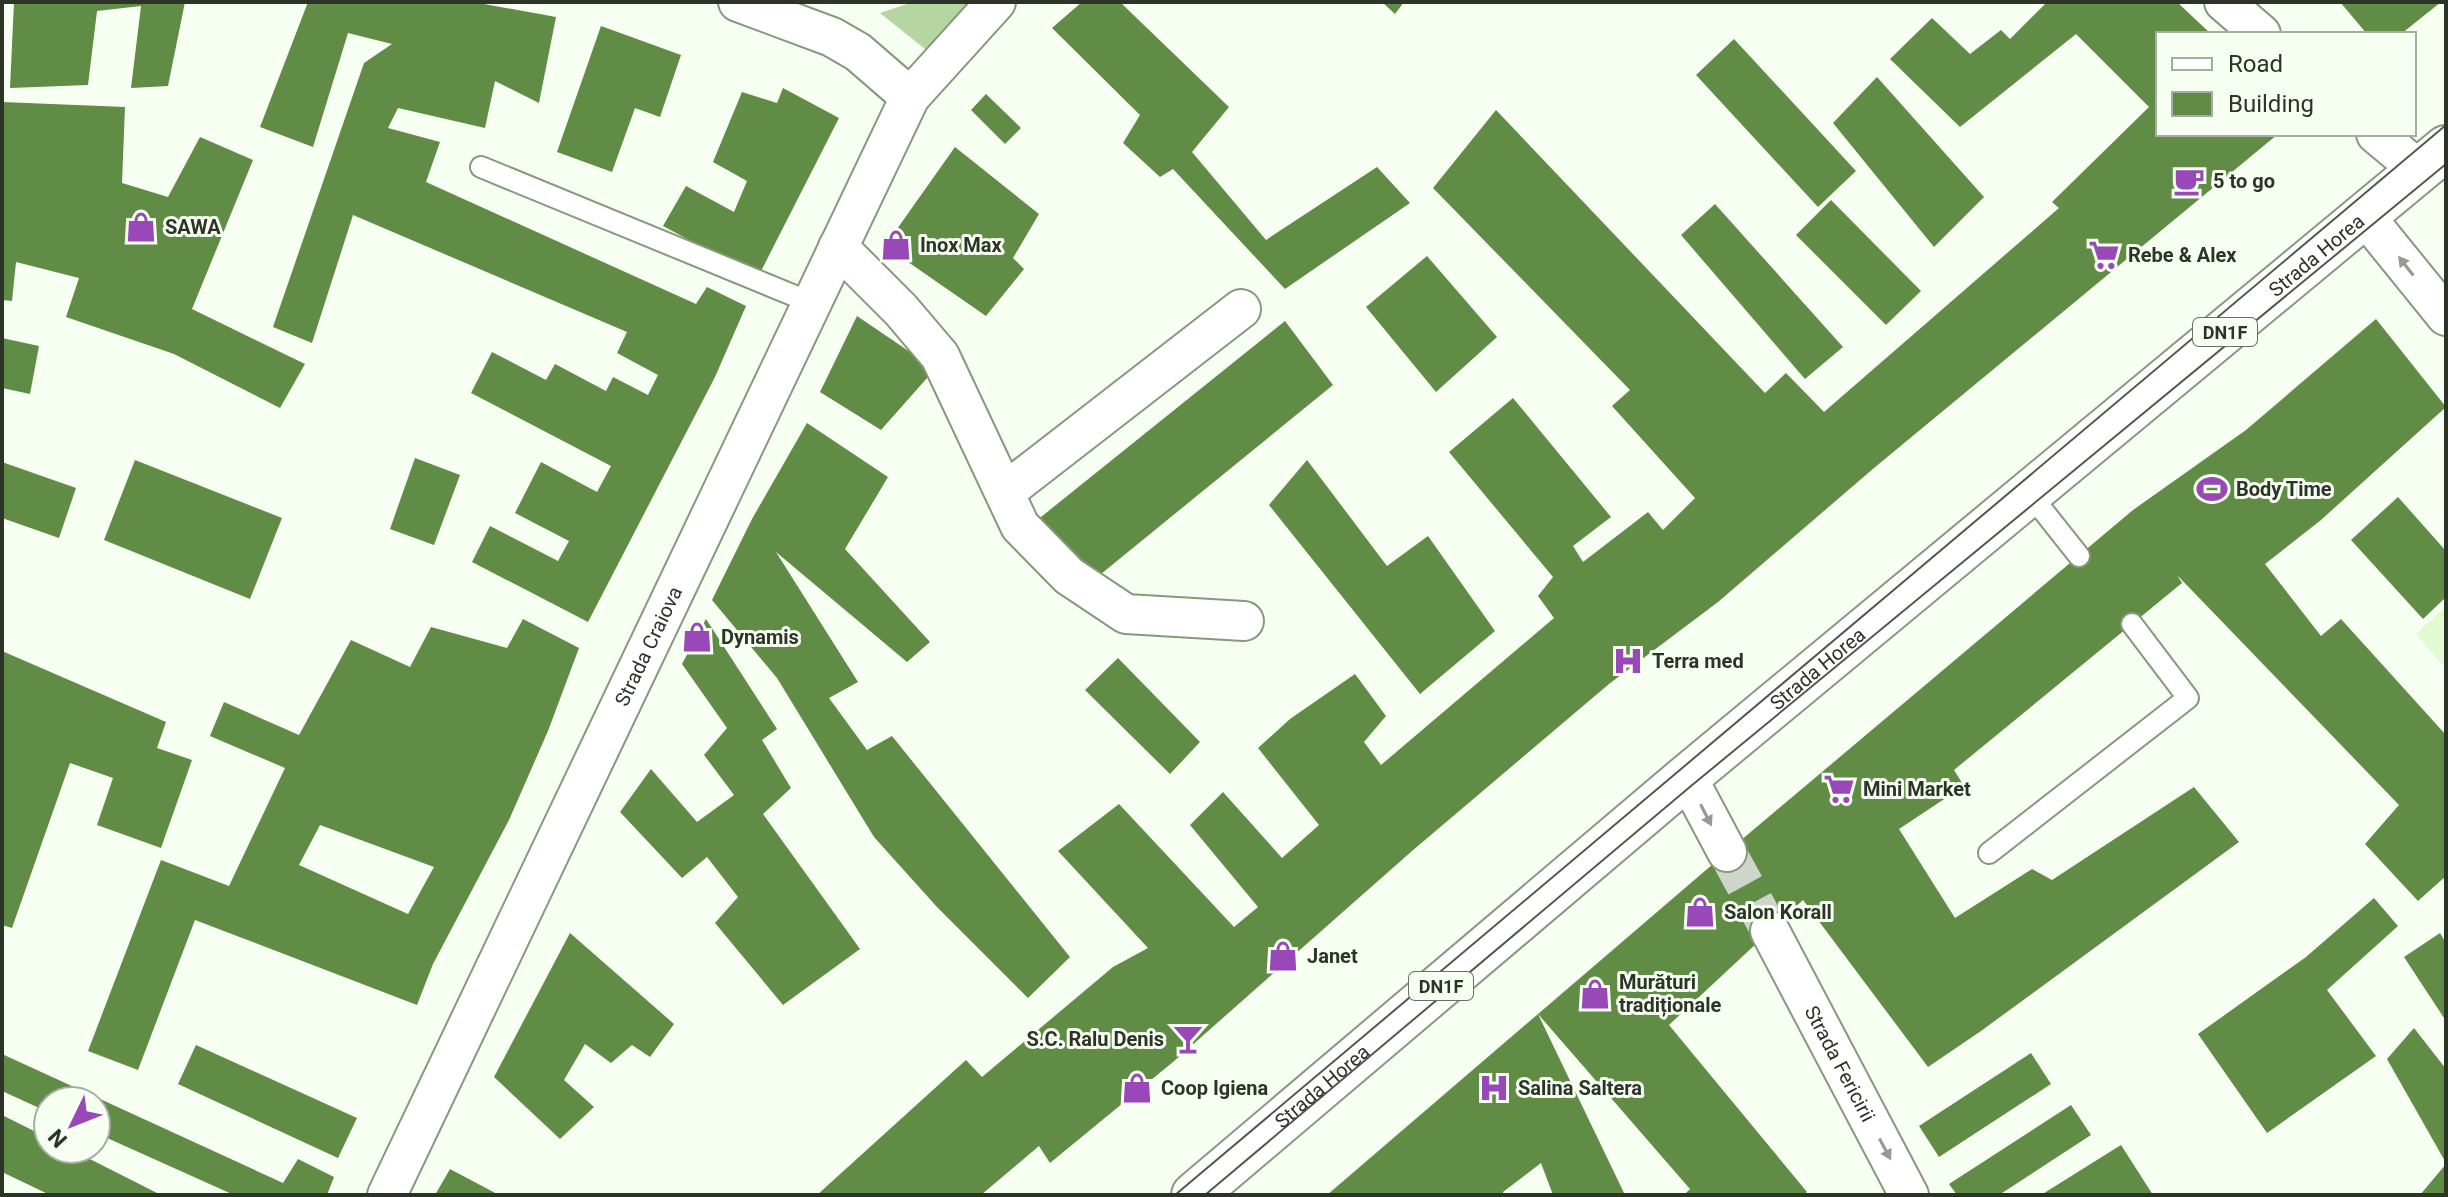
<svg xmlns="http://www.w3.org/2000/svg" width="2448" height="1197" font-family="Roboto,sans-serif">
<rect width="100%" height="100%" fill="#f6fff2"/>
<polygon fill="#e0fad2" points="2446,606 2446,669 2416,634"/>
<polygon fill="#b5d6a3" points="913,2 971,2 930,53 880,13"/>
<g fill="#608c45" fill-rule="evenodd">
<polygon points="14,2 185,2 168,86 131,88 141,6 97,11 88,85 10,88"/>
<polygon points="308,2 473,2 556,17 539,103 495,81 485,128 398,108 388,128 440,142 426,182 696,304 707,287 746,306 715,377 588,622 472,562 490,526 558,561 569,541 515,513 541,462 597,492 611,466 471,393 492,352 546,380 555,364 606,391 613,377 648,395 658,375 617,353 627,332 353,215 312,343 273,327 364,63 392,44 348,33 313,147 260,127"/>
<polygon points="1082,2 1120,2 1229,107 1192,152 1266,240 1377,167 1410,203 1285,289 1173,169 1160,177 1123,143 1140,115 1052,28"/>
<polygon points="1382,2 1404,2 1395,14"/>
<polygon points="2042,2 2177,2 2211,34 2158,34 2158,134 2278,134 1874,468 1718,602 1609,684 1412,851 1173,1062 1050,1163 1039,1146 981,1195 817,1195 966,1060 982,1077 1113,967 1148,948 1058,851 1119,804 1234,927 1258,907 1190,825 1223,792 1282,858 1319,825 1258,748 1290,719 1355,674 1386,716 1364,742 1381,765 1554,618 1538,596 1553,577 1449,452 1513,398 1611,517 1573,546 1583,562 1648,512 1663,530 1695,498 1612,406 1630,390 1433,188 1496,110 1765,393 1786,373 1824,412 2059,208 2052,202 2149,107 2076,34 1960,127 1890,59 1932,18 1970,54 2001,30 2010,39 2045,4"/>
<polygon points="2340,2 2441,2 2401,34 2367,34"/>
<polygon points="601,26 681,55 660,117 635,108 612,172 557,152"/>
<polygon points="1734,39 1856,171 1818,207 1696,75"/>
<polygon points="1877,77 1984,197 1934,247 1833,123"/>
<polygon points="783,88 839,118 758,277 663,226 686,186 734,212 747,181 713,162 742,92 777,103"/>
<polygon points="986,94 1021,128 1005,144 971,110"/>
<polygon points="2,102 125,107 122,183 168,197 200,137 253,160 192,309 305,364 280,408 174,354 66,317 79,278 16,262 12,301 2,300"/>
<polygon points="955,147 1039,214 1013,258 1024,269 986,316 885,246"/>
<polygon points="1831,200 1921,291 1886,325 1796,235"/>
<polygon points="1715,204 1843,347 1805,379 1681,235"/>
<polygon points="1427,256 1497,337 1436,392 1366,307"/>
<polygon points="857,316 935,369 881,430 820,392"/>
<polygon points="2376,319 2446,407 2321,520 2265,564 2321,636 2341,619 2446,735 2446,876 2418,901 2365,844 2399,805 2177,575 2182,583 1954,770 1964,786 1899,829 1955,918 2032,869 2052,880 2194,787 2239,842 1981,1031 1928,1067 1803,900 1669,1025 1807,1192 1803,1195 1684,1195 1690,1189 1538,1014 1625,1195 1553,1195 1541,1163 1503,1192 1504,1195 1327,1195 1727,852 1803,788 2133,510 2246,430"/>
<polygon points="1285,321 1333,385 1085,587 1036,521"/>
<polygon points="2,338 39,346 30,394 2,388"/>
<polygon points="807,423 888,477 845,549 930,642 907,662 776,552 858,682 829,698 867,750 892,736 1070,957 1028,998 937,907 874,837 777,678 712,600 752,519"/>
<polygon points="415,458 460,475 434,545 390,529"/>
<polygon points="135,460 282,518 250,599 104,540"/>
<polygon points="1307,460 1387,566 1428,536 1495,631 1420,694 1269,505"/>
<polygon points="2,462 76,488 59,538 2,518"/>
<polygon points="2398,497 2446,551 2446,597 2423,619 2351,540"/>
<path d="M523,619L579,648L548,731L509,820L433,964L417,1005L195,920L138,1070L88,1051L161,860L229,886L285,768L210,736L224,702L299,735L351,640L410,667L431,627L507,648ZM320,825L434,867L408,914L299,865Z"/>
<polygon points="706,619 777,729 762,740 791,788 763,814 860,949 783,1005 715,923 738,897 707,857 682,878 620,812 651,769 697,822 734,795 704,755 727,728 682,664"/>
<polygon points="2,651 166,722 157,748 192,760 161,848 97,825 113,778 70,763 12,928 2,925"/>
<polygon points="1118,658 1200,742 1170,774 1085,690"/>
<polygon points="2374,898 2398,926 2327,990 2376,1056 2267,1133 2198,1034 2306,957"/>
<polygon points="570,933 674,1024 650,1057 632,1045 611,1063 585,1044 564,1080 594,1107 560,1139 494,1077"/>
<polygon points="2440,933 2446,943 2446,1021 2404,957"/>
<polygon points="2414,1028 2446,1069 2446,1163 2387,1059"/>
<polygon points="196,1045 357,1118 338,1158 178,1084"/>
<polygon points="2031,1053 2051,1084 1939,1157 1919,1126"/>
<polygon points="2,1054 283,1183 298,1159 334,1177 327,1195 234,1195 96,1133 96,1101 48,1101 48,1112 2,1091"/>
<polygon points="2071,1105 2091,1135 1999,1195 1957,1195 1949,1184"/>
<polygon points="2,1115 48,1138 48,1149 70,1149 161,1195 50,1195 2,1172"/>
<polygon points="2121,1145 2153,1195 2041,1195"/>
<polygon points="2446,1164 2446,1195 2420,1195"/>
<polygon points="450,1169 499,1195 435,1195"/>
</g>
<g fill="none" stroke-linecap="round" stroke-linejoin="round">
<polyline stroke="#ced6ca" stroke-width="38" stroke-dasharray="38 19" stroke-linecap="butt" points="1727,852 1770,931"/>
<g stroke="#86997b" stroke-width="24">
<g id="service">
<polyline points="481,167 812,303"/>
<polyline points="2029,493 2079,556"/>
<polyline points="1989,853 2188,698 2132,624"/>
</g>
</g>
<g stroke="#86997b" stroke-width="42">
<g id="minor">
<polyline points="738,2 832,37 858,52 910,97 996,2"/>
<polyline points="2224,2 2261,34"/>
<polyline points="2376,134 2419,170"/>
<polyline points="2365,216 2446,316"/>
<polyline points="838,247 901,310 940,356 1020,526 1069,576 1126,614 1244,621"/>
<polyline points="1005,492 1241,309"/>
<polyline points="1687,777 1727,852"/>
<path id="s1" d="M1770,931L1909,1195"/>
<path id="s2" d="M387,1195L910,97"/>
</g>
</g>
<g stroke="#86997b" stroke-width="48">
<g id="primary">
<path id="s3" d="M1194,1195L1687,777L2446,148"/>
</g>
</g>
<use href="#service" stroke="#fff" stroke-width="20"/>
<use href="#minor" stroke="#fff" stroke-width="38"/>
<use href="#primary" stroke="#fff" stroke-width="44"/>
<g stroke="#525a4e" stroke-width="2">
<polyline points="1175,1195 2446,125"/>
<polyline points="1205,1195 1691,786 2446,164"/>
</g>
</g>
<defs><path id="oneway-solid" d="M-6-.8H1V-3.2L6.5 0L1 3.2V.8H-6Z" transform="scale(2)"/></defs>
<g fill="#969a94">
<use href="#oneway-solid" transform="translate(2406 266) rotate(-128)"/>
<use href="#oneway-solid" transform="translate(1706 815) rotate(63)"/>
<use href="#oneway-solid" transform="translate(1885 1149) rotate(62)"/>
</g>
<defs>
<g id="cafe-bare" transform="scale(2.4)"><path d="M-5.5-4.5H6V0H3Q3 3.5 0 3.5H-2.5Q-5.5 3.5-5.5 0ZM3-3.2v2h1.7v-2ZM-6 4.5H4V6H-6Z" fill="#9848b9" stroke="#f6fff2" stroke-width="2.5" paint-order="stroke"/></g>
<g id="shop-bare" transform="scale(2.4)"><path d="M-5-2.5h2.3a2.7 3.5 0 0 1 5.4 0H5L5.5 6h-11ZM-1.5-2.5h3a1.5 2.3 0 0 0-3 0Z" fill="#9848b9" stroke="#f6fff2" stroke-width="2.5" paint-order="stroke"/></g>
<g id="supermarket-bare" transform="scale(2.4)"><path d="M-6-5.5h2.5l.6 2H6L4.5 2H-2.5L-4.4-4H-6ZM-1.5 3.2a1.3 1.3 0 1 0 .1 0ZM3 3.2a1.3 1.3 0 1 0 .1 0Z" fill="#9848b9" stroke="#f6fff2" stroke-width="2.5" paint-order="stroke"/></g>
<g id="stadium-bare" transform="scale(2.4)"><path d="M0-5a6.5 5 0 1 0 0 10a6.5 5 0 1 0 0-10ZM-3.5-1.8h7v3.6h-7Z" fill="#9848b9" stroke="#f6fff2" stroke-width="2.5" paint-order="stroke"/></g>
<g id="hospital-bare" transform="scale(2.4)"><path d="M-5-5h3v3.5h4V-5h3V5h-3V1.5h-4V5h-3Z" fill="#9848b9" stroke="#f6fff2" stroke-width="2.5" paint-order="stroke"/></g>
<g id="bar-bare" transform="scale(2.4)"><path d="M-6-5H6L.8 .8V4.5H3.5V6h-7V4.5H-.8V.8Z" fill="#9848b9" stroke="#f6fff2" stroke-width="2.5" paint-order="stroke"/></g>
</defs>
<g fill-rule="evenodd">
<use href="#cafe-bare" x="2189" y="181"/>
<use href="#shop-bare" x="141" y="227"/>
<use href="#shop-bare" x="896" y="245"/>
<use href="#supermarket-bare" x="2104" y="255"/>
<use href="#stadium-bare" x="2212" y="489"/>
<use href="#shop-bare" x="697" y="637"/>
<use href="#hospital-bare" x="1628" y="661"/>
<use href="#supermarket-bare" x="1839" y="789"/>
<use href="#shop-bare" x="1700" y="912"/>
<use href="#shop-bare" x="1283" y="956"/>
<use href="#shop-bare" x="1595" y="994"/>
<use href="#bar-bare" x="1188" y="1039"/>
<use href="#shop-bare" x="1137" y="1088"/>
<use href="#hospital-bare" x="1494" y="1088"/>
</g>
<g text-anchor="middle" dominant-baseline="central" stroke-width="6" stroke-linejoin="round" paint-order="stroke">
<g fill="#f6fff2" stroke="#697165" stroke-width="2">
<rect x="2193" y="318" width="64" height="28" rx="6"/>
<rect x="1409" y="972" width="64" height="28" rx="6"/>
</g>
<g font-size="18" font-weight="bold" fill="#2c3428">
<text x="2225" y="332">DN1F</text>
<text x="1441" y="986">DN1F</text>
</g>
<g font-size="20" font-weight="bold" fill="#2c3428" stroke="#f6fff2" text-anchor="start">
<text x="2213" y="181">5 to go</text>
<text x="165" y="227">SAWA</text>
<text x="920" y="245">Inox Max</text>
<text x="2128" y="255">Rebe &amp; Alex</text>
<text x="2236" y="489">Body Time</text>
<text x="721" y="637">Dynamis</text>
<text x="1652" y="661">Terra med</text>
<text x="1863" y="789">Mini Market</text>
<text x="1724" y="912">Salon Korall</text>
<text x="1307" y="956">Janet</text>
<text x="1619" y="982">Murături<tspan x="1619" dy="23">tradiționale</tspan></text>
<text x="1164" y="1039" text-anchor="end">S.C. Ralu Denis</text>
<text x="1161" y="1088">Coop Igiena</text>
<text x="1518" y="1088">Salina Saltera</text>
</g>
<g font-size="20" fill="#2c3428" stroke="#f6fff2">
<text stroke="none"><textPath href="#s3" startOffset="1464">Strada Horea</textPath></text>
<text stroke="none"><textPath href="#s2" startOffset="608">Strada Craiova</textPath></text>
<text stroke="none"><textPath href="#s3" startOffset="816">Strada Horea</textPath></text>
<text stroke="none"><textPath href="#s1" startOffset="150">Strada Fericirii</textPath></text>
<text stroke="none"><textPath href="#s3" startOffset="168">Strada Horea</textPath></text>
</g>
</g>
<rect width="2448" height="1197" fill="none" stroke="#2c3428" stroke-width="8"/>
<rect x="2156" y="32" width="260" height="104" fill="#f6fff2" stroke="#a5aea1" stroke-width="2"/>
<rect x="2172" y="58" width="40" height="12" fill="#ffffff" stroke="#a5aea1" stroke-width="2"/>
<text x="2228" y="72" font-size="24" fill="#2c3428">Road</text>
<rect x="2172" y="92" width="40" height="24" fill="#608c45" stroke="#a5aea1" stroke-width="2"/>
<text x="2228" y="112" font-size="24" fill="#2c3428">Building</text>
<g transform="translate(72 1125) rotate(227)"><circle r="38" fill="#f6fff2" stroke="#a5aea1" stroke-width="2"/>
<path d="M0-6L14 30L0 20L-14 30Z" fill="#9848b9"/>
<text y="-12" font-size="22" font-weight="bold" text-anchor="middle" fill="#2c3428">N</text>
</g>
</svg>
